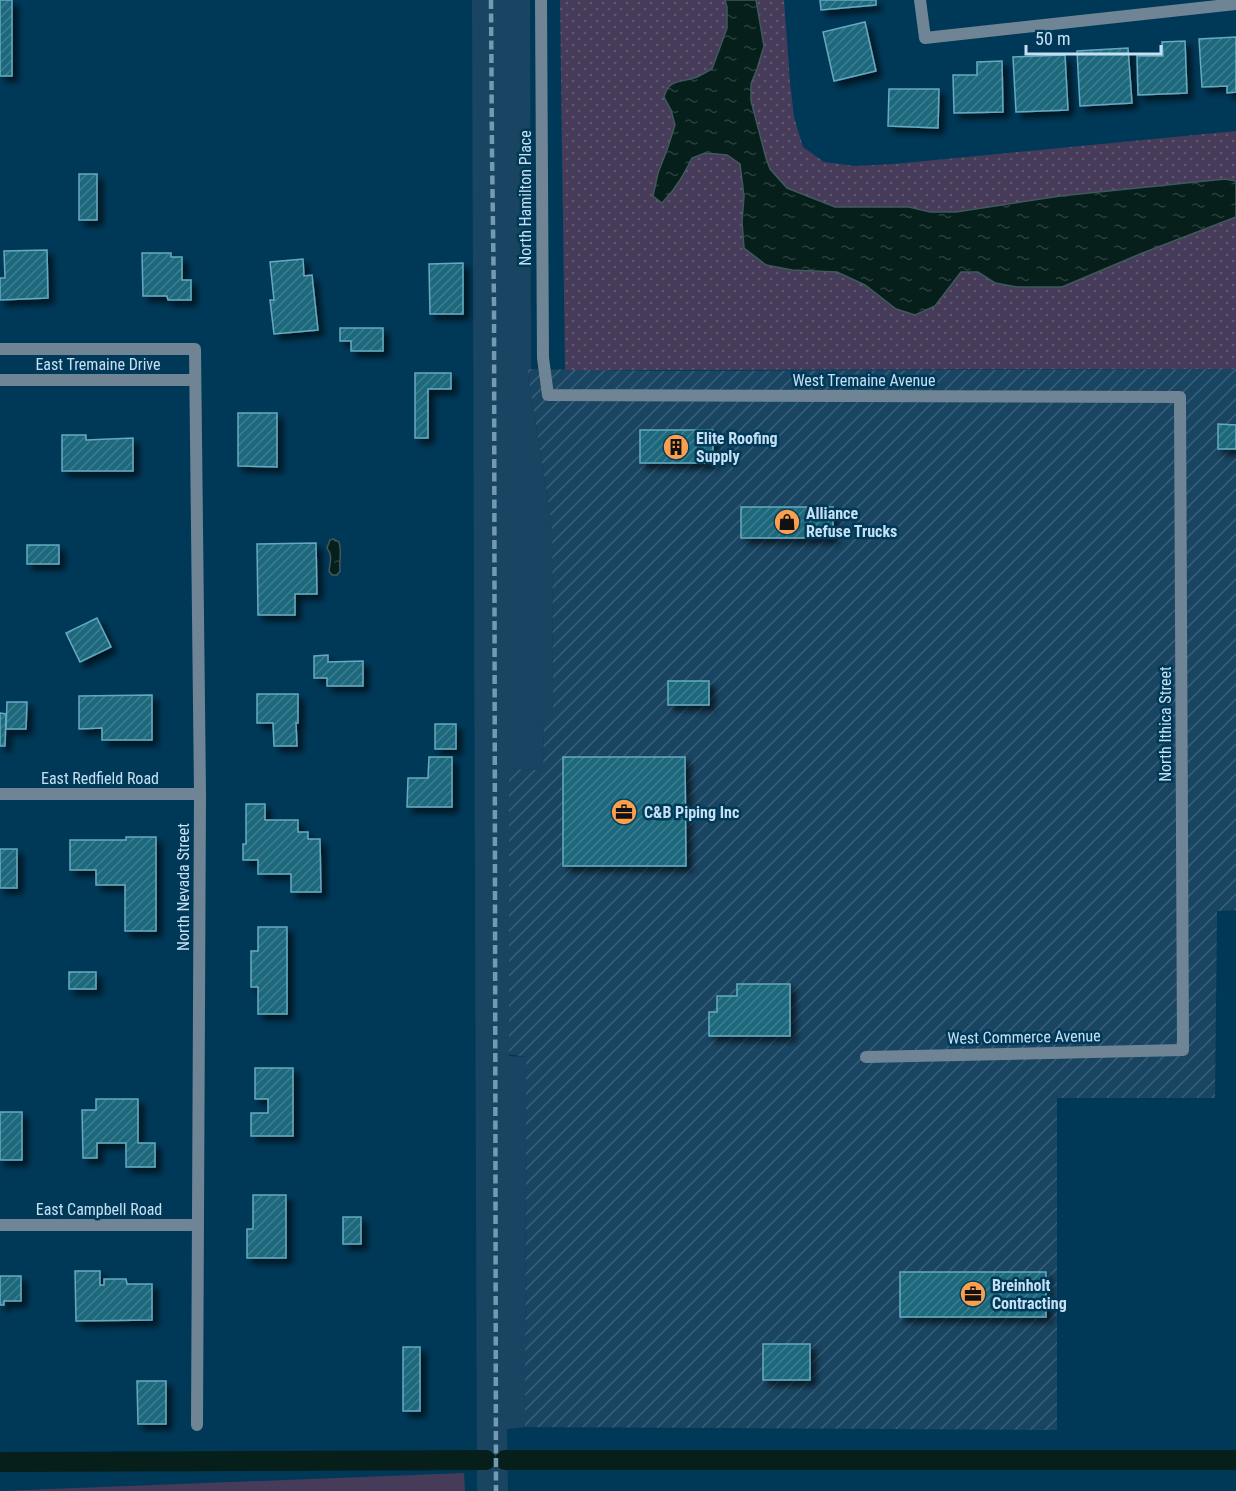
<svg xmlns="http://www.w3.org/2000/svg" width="1236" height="1491" font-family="'Roboto Condensed',sans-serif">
<defs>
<pattern id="industrial-furrows" width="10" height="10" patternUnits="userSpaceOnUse" patternTransform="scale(1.5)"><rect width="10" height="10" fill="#194562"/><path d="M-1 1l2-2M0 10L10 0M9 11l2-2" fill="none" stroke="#396079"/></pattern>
<pattern id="grass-dots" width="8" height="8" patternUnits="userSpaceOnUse" patternTransform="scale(1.5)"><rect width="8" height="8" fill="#463b59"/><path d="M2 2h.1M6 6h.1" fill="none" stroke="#5f5771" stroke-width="1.8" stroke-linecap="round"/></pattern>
<pattern id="water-ripples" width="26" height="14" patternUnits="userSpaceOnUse" patternTransform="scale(1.5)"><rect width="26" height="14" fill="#061f1b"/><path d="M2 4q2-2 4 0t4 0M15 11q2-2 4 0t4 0" fill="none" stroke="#293f3d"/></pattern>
<pattern id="building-hatch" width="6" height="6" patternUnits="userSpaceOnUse" patternTransform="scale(1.5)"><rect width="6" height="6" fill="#1f687c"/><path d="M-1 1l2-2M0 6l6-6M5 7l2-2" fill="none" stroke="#3e7d8f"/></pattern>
<filter id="shadow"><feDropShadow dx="5.5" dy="5.5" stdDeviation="3" flood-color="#0009"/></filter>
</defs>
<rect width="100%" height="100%" fill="#003958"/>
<polygon fill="#194562" points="472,0 530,0 531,369 527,370 552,524 553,719 544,720 543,770 509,769 509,1056 526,1057 525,1427 507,1429 508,1491 477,1491"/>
<polygon fill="url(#industrial-furrows)" points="527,369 659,371 1236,369 1236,910 1217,911 1215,1098 1057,1098 1057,1430 525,1427 526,1057 509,1054 509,769 543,770 544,720 553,718 552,524"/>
<polygon fill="url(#grass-dots)" points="560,0 784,0 790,82 794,117 803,147 824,162 855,166 894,164 1236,131 1236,369 565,370"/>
<polygon fill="#463b59" points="464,1473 465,1491 0,1491"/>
<g fill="url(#water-ripples)" stroke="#40595c" stroke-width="1.5">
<path d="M725,0H756L764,46L757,69L751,84V101L766,158L770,169L787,188L835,207H909L930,212H956L1060,196L1225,179L1236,181V217L1140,254L1062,287H1017L995,283L978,272H961L935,306L915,315L896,309L865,285L837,272L792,270L766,265L744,248L742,222L744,196L740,164L727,155L705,153L692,158C684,174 676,189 662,203L653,196L658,173L668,147L675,125L671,110L664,97C669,79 679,83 694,78C700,76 706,72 712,69L727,28V7Z"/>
<path d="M333,539L339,542C342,552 339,562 340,571L337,575H332L329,571C330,562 333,556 327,548L330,540Z"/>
</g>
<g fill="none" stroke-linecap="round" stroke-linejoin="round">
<g stroke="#061f1b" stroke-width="20">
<polyline points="505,1460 1236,1460"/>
<polyline points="0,1462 486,1460"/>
</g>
</g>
<g fill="url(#building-hatch)" stroke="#65aac0" stroke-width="1.5" filter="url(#shadow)">
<rect x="0" y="0" width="12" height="76"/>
<polygon points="820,0 876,0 876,5 821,10"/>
<polygon points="865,22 876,71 834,81 823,32"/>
<polygon points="1236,37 1236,92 1227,93 1227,86 1202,87 1199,39"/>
<polygon points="1185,41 1187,93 1138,95 1137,56 1163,56 1162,42"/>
<polygon points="1128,48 1132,103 1080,106 1077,51"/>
<polygon points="1065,55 1068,110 1016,112 1013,57"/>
<polygon points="1002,61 1003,112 954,113 953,75 977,75 977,62"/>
<polygon points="889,89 939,89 938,128 888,126"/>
<rect x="79" y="174" width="18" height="46"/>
<polygon points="47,250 48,298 0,300 0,278 5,278 4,251"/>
<polygon points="142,253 171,253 171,257 182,257 182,280 191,280 191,300 168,300 167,296 143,296"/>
<polygon points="303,259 304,276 312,275 318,330 274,334 270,300 274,300 270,262"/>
<polygon points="463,263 463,314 430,314 429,264"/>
<polygon points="340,328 383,328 383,351 351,351 351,341 340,341"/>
<polygon points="415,373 451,373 451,389 428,389 428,438 415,438"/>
<polygon points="238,413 277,413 277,467 238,466"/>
<polygon points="1218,424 1236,425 1236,449 1218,449"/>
<rect x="640" y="430" width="73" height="33"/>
<polygon points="62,435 86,435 86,440 133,438 133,471 62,471"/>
<rect x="741" y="507" width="92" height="31"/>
<polygon points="316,543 317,594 295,594 295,615 258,615 257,544"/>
<rect x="27" y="545" width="32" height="19"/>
<polygon points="97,618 111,647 80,662 66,633"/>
<polygon points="328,655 328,662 363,661 363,686 327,686 327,678 314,678 314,656"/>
<rect x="668" y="681" width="41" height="24"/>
<polygon points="257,694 298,694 298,723 296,723 297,746 274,746 273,723 257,723"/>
<polygon points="152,695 152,740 102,740 102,728 79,729 79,696"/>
<polygon points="7,702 27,702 26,729 6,729"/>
<polygon points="0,713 6,714 5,746 0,746"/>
<rect x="435" y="724" width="21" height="25"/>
<polygon points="429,757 452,757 452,807 407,807 408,778 428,778"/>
<polygon points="563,757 685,757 686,866 563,866"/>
<polygon points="246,804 265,804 265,820 298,820 298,832 308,832 308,839 320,839 321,892 291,892 291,874 258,874 258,860 243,860 243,844 246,844"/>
<polygon points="126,837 156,837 156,931 125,931 125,885 96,885 96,870 70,870 70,840 126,840"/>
<rect x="0" y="849" width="17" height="39"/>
<polygon points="258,927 287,927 287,1014 258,1014 258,987 251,987 251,951 258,951"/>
<rect x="69" y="972" width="27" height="17"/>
<polygon points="737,984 790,984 790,1036 709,1036 709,1012 717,1012 717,996 737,996"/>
<polygon points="255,1068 293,1068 293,1136 251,1136 251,1113 268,1113 268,1099 255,1099"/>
<polygon points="96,1099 138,1099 138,1143 155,1143 155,1167 126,1167 126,1143 97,1143 97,1158 83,1158 82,1110 96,1110"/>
<rect x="0" y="1112" width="22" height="48"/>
<polygon points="253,1195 286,1195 286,1258 247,1258 247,1229 253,1229"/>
<rect x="343" y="1217" width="18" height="27"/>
<polygon points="75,1271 100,1271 100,1285 104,1285 104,1279 126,1279 127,1284 152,1284 152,1320 76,1321"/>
<rect x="900" y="1272" width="146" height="45"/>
<polygon points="0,1276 21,1276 21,1301 4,1301 4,1305 0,1305"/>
<rect x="763" y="1344" width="47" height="36"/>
<rect x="403" y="1347" width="17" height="64"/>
<polygon points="137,1381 166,1381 166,1424 138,1424"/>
</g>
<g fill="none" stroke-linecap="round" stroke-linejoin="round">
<g stroke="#6f8595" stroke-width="12">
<polyline points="541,0 543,358 548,395 1180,397 1183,1050 866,1057"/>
<polyline points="920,0 925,38 1236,4"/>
<polyline points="0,349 195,349 200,794 197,1425"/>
<polyline points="0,380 195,380"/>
<polyline points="0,794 200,794"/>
<polyline points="0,1225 197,1225"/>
</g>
<polyline stroke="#749ab2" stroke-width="4.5" stroke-dasharray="9 4.5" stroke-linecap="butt" points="491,0 492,151 494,303 496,1491"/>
</g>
<defs>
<g id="building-disc" transform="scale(1.35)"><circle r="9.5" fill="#f99f4d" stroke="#003958"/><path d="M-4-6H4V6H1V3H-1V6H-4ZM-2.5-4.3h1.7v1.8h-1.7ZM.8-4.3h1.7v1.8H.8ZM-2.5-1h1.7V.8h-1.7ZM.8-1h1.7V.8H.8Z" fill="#111"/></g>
<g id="shop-disc" transform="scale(1.35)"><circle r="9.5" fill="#f99f4d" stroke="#003958"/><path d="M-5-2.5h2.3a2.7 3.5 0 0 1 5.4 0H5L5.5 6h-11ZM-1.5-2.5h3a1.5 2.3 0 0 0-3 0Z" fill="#111"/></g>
<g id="office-disc" transform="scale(1.35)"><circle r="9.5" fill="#f99f4d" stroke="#003958"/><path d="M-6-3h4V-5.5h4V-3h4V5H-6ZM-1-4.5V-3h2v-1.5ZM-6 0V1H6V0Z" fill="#111"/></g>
</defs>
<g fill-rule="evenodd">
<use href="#building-disc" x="676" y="447"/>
<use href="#shop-disc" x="787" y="522"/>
<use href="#office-disc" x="624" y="812"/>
<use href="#office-disc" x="973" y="1294"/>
</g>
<g text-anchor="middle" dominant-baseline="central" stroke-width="5" stroke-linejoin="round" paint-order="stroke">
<g font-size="16" fill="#c6e0f3" stroke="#003958">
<text transform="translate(525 198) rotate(-90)">North Hamilton Place</text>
<text x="98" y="364">East Tremaine Drive</text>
<text x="864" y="380">West Tremaine Avenue</text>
<text transform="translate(1165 724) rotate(-90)">North Ithica Street</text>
<text x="100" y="778">East Redfield Road</text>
<text transform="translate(183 887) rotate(-90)">North Nevada Street</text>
<text transform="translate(1024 1037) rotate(-1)">West Commerce Avenue</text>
<text x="99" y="1209">East Campbell Road</text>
</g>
<g font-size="16" font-weight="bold" fill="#c6e0f3" stroke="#003958" text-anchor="start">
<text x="696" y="438">Elite Roofing<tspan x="696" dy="18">Supply</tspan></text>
<text x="806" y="513">Alliance<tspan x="806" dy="18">Refuse Trucks</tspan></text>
<text x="644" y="812">C&amp;B Piping Inc</text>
<text x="992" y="1285">Breinholt<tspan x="992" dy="18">Contracting</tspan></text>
</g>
</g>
<path d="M1026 45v9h135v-9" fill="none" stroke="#c6e0f3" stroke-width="3"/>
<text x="1035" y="45" font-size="18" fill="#c6e0f3" stroke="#003958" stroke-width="4.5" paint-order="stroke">50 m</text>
</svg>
